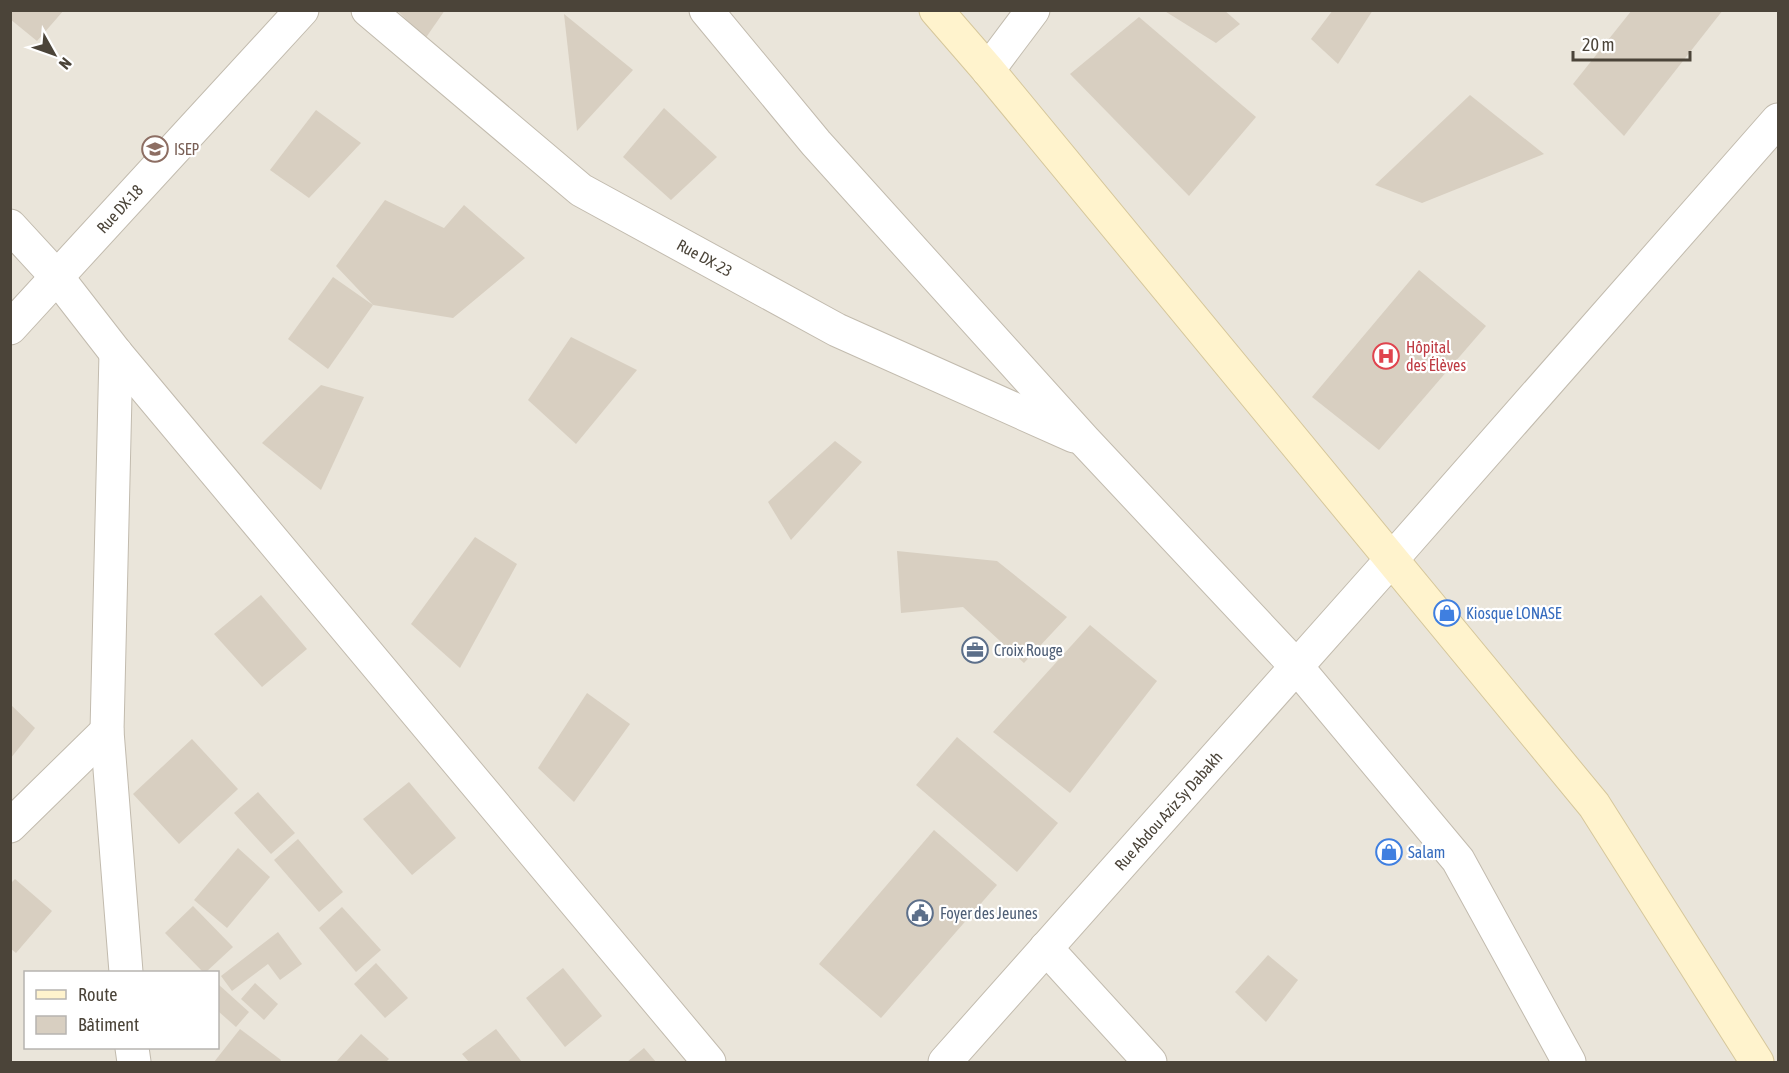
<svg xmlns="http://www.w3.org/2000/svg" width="1789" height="1073" font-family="'Asap Condensed',sans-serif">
<rect width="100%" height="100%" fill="#f6f3ec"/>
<path fill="#eae5da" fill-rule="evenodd" d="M10,11H1778V1062H11ZM26,972H218V1048H26Z"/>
<g fill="#d8cfc1">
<polygon points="10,10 64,10 37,41 10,19"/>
<polygon points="397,10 445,10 425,39"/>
<polygon points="1163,10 1224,10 1240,24 1216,43"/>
<polygon points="1333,10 1373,10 1338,64 1311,39"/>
<polygon points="1632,10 1723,10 1624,136 1573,84"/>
<polygon points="564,14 633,70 577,131"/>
<polygon points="1139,17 1256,117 1189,196 1070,74"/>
<polygon points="1470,95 1544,154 1422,203 1375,185"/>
<polygon points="664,108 717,157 671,200 623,157"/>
<polygon points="316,110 361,143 309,198 270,170"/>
<polygon points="385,200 444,228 464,205 525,258 453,318 373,305 336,266"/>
<polygon points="1419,270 1486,326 1379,450 1312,397"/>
<polygon points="333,277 373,305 328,369 288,339"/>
<polygon points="571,337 637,370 576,444 528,400"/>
<polygon points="321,385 364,397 321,490 262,443"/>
<polygon points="835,441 862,462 791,540 768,502"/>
<polygon points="475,537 517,564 460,668 411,624"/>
<polygon points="897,551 997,561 1067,617 1024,663 963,607 901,613"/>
<polygon points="261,595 307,649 262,687 214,634"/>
<polygon points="1090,625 1157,681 1070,793 993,732"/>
<polygon points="587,693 630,724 574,802 538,768"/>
<polygon points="10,704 35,728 10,759"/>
<polygon points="957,737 1058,823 1017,872 916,785"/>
<polygon points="192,739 238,789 179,844 133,794"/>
<polygon points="409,782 456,838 412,875 363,819"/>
<polygon points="258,792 295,833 271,854 234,813"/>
<polygon points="934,830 997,885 881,1018 819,964"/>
<polygon points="298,839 343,892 319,912 274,860"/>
<polygon points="238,848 270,877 227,928 194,900"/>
<polygon points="15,879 52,911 16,953 10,948 10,884"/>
<polygon points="193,906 233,947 206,972 203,972 165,933"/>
<polygon points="342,907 381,950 356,972 319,928"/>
<polygon points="278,932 302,964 280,980 268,964 232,991 221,976"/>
<polygon points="1268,955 1298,980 1266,1022 1235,992"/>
<polygon points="376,963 408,998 385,1018 354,984"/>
<polygon points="563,968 602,1016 565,1047 526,998"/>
<polygon points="255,983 278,1004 264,1020 241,999"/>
<polygon points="218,984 249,1012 236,1027 218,1011"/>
<polygon points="240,1029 281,1060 280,1062 214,1062"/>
<polygon points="496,1029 522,1062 469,1062 462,1054"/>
<polygon points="361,1034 389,1059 386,1062 336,1062"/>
<polygon points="644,1048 656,1062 627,1062"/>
</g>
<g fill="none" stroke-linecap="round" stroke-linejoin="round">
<g stroke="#c2bbae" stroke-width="35">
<g id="minor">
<path id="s1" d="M368,10L581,190L837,330L1074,436"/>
<polyline points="706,10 816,143 1084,440 1296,666 1458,860 1569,1062"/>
<polyline points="988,70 1033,10"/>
<polyline points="10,226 57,277 116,353 709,1062"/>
<path id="s2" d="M10,328L302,10"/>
<polyline points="116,353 107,731 126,972"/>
<polyline points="1392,559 1778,120"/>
<polyline points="10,826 107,731"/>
<polyline points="1046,948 1150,1062"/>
<polyline points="132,1048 134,1062"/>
</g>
</g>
<g stroke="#c2bbae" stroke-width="35">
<g id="tertiary">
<path id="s3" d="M945,1062L1392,559"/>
</g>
</g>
<g stroke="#d6c79b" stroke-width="35">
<polyline id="secondary" points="936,10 988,70 1594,805 1757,1062"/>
</g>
<use href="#minor" stroke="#fff" stroke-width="33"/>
<use href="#tertiary" stroke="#fff" stroke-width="33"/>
<use href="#secondary" stroke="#fff3cd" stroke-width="33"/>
</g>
<defs>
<g id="university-ring" transform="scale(1.35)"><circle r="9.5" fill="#fff" stroke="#8d6e63" stroke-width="1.5"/><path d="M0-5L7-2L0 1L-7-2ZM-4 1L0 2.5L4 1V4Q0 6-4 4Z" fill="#8d6e63"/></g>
<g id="hospital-ring" transform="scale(1.35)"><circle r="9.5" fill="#fff" stroke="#e0444e" stroke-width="1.5"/><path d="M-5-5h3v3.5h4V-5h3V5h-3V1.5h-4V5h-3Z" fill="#e0444e"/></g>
<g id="shop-ring" transform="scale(1.35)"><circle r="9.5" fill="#fff" stroke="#3f7fe0" stroke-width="1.5"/><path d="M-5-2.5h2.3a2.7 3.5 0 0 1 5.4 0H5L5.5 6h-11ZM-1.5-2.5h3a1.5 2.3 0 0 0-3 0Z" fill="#3f7fe0"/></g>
<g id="office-ring" transform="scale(1.35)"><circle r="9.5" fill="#fff" stroke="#5c6f8a" stroke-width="1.5"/><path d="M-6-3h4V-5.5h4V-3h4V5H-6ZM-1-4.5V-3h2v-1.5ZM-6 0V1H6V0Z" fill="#5c6f8a"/></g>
<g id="civic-ring" transform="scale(1.35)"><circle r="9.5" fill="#fff" stroke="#5c6f8a" stroke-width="1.5"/><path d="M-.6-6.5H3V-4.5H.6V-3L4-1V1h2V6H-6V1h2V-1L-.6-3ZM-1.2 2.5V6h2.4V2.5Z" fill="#5c6f8a"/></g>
</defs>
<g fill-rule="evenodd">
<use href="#university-ring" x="155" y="149"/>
<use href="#hospital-ring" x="1386" y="356"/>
<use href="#shop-ring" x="1447" y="613"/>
<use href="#office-ring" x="975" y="650"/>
<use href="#shop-ring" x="1389" y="852"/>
<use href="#civic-ring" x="920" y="913"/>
</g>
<g text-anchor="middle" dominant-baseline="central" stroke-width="4.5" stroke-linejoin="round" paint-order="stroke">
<g font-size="16" fill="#785e54" stroke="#fff" text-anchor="start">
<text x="174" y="149">ISEP</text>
</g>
<g font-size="16" fill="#4b4439" stroke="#fff">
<text stroke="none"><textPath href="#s2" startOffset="162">Rue DX-18</textPath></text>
<text stroke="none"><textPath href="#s1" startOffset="420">Rue DX-23</textPath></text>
<text stroke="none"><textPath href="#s3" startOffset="336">Rue Abdou Aziz Sy Dabakh</textPath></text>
</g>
<g font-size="16" fill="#be3a42" stroke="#fff" text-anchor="start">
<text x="1406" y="347">Hôpital<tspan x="1406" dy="18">des Élèves</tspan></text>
</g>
<g font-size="16" fill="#366cbe" stroke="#fff" text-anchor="start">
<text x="1466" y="613">Kiosque LONASE</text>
<text x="1408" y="852">Salam</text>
</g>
<g font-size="16" fill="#4e5e75" stroke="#fff" text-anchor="start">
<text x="994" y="650">Croix Rouge</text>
<text x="940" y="913">Foyer des Jeunes</text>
</g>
</g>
<rect width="1789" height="1073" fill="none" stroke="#4b4439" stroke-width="24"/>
<rect x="24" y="971" width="195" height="78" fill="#ffffff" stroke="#b7b4b0" stroke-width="1.5"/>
<rect x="36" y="990" width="30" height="9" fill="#fff3cd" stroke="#b7b4b0" stroke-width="1.5"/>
<text x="78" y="1001" font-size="18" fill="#4b4439">Route</text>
<rect x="36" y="1016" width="30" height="18" fill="#d8cfc1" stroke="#b7b4b0" stroke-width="1.5"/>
<text x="78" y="1031" font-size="18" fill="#4b4439">Bâtiment</text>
<g transform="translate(54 54) rotate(130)" stroke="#ffffff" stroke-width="4.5" paint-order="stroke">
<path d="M0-4.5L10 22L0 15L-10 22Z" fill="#4b4439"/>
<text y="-9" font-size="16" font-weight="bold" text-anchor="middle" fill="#4b4439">N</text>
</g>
<path d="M1573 51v9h117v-9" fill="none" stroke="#4b4439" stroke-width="3"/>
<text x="1582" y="51" font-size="18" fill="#4b4439" stroke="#ffffff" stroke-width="4.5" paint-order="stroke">20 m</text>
</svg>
